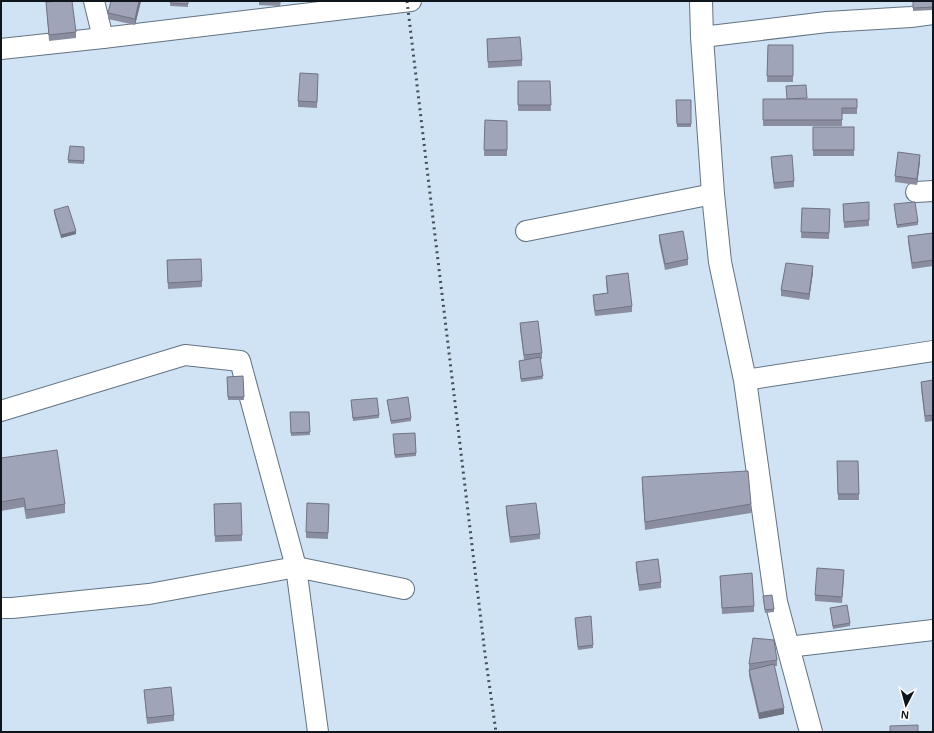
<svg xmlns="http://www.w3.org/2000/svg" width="934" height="733" font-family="Arial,sans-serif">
<rect width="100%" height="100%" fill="#d0e3f4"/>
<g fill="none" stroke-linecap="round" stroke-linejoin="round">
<g stroke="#627382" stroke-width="22">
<g id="minor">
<polyline points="94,1 103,38"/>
<polyline points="702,37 827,22 911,17 933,14"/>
<polyline points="1,49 103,38 411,1"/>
<polyline points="916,192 933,191"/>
<polyline points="526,231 713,194"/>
<polyline points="745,380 933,351"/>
<polyline points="1,411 185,355 240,361 296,567 318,732"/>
<polyline points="1,608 12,608 149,594 296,567 404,589"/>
<polyline points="788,647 933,630"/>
</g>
</g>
<g stroke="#627382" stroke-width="24">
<polyline id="secondary" points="701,1 702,37 713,194 720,262 745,380 776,602 811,732"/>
</g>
<use href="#minor" stroke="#fff" stroke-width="20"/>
<use href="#secondary" stroke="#fff" stroke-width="22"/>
<polyline stroke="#434e57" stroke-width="3" stroke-dasharray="2 4" stroke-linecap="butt" points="407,1 485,654 496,732"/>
</g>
<g fill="#8a8d9f">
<polygon points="141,1 135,25 108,19 108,13"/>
<polygon points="171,1 188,1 188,7 170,6"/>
<polygon points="259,1 281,1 280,6 259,5"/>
<polygon points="913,1 933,1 933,10 913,11"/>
<polygon points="46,2 76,32 76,38 49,41"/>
<polygon points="487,39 522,60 522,66 488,68"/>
<polygon points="768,45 793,45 793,82 767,82"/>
<polygon points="318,80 317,108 298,107 298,101"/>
<polygon points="518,81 550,81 551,111 518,111"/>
<polygon points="763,99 857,99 857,114 842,114 842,126 763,126"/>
<polygon points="676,100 691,100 691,127 677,127"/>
<polygon points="485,120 507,121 507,156 484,156"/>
<rect x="813" y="127" width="41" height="29"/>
<polygon points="84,147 84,164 68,163 68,160"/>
<polygon points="771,157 794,181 794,187 774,189 771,163"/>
<polygon points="920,161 917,185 895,182 895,176"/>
<polygon points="869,202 869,226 844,228 843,204"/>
<polygon points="894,204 918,222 918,225 897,228"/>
<polygon points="802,208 830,209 829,239 801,238"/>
<polygon points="54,210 76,234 61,238 54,213"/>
<polygon points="933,233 933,266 912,269 908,242 908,236"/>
<polygon points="659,235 688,259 688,265 665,270 659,241"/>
<polygon points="167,260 202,281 202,287 168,289"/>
<polygon points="813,272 809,300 781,296 781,290"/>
<polygon points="606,276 632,306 632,312 595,316 593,301 593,295 607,293 606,282"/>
<polygon points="520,323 542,353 542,359 540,359 543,379 521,382 519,361 524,360 520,329"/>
<polygon points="243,376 244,400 228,400 227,377"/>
<polygon points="933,380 933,421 925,422 921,388 921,382"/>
<polygon points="387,400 411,418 411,421 391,424"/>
<polygon points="351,403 379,415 379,418 353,421"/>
<polygon points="290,412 309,412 310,435 291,436"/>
<polygon points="393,437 416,453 416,456 395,458"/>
<polygon points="1,458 65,504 65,513 26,519 24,507 1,511"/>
<polygon points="837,461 858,461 859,500 838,500"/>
<polygon points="642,477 751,504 751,513 645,530 642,486"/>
<polygon points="329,504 328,539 306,538 306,532"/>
<polygon points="506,506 540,534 540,539 510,543 506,512"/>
<polygon points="214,510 242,535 242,541 215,542"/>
<polygon points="636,562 661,582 661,588 639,591 636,568"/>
<polygon points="720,576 754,606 754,612 722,614"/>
<polygon points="844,576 842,603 815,601 815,595"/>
<polygon points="763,596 774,609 774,612 765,613"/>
<polygon points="830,608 850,623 850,626 833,629"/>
<polygon points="575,621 593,645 593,648 578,650"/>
<polygon points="777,660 777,666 774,666 784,714 759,719 749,676 749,664"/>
<polygon points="144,690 174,715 174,721 147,724"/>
</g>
<g fill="#707382">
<polygon points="139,1 141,1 135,25 135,19"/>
<polygon points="920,155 920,161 917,185 917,179"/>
<polygon points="76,231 76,234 61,238 61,235"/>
<polygon points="813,266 813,272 809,300 809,294"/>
<polygon points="784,708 784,714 759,719 759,713"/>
</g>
<g fill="#a0a4b9" stroke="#707382">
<polygon points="60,1 72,1 76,32 49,35 46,2"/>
<polygon points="111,1 139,1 135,19 108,13"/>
<polygon points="171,1 188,1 188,4 170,3"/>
<polygon points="913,1 933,1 933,7 913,8"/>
<polygon points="520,37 522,60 488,62 487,39"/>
<polygon points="768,45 793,45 793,76 767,76"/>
<polygon points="300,73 318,74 317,102 298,101"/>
<polygon points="518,81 550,81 551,105 518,105"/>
<polygon points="806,85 807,98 787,99 786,86"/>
<polygon points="763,99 857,99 857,108 842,108 842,120 763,120"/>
<polygon points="676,100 691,100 691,124 677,124"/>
<polygon points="485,120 507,121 507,150 484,150"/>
<rect x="813" y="127" width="41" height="23"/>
<polygon points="70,146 84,147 84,161 68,160"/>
<polygon points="898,152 920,155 917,179 895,176"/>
<polygon points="792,155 794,181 774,183 771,157"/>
<polygon points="869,202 869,220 844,222 843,204"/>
<polygon points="915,202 918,222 897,225 894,204"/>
<polygon points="68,206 76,231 61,235 54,210"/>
<polygon points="802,208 830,209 829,233 801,232"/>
<polygon points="683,231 688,259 665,264 659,235"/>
<polygon points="933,233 933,260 912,263 908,236"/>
<polygon points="201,259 202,281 168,283 167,260"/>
<polygon points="786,263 813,266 809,294 781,290"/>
<polygon points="628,273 632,306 595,311 593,295 608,293 606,276"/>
<polygon points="538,321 542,353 524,355 520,323"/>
<polygon points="540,357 543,376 521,379 519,361"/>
<polygon points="243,376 244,397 228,397 227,377"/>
<polygon points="933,380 933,415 925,416 921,382"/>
<polygon points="408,397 411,418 391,421 387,400"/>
<polygon points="377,398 379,415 353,418 351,400"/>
<polygon points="290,412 309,412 310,432 291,433"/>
<polygon points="415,433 416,453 395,455 393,434"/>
<polygon points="57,450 65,504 26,510 24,498 1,502 1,458"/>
<polygon points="837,461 858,461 859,494 838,494"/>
<polygon points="748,471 751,504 645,522 642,477"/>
<polygon points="241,503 242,535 215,536 214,504"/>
<polygon points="307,503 329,504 328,533 306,532"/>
<polygon points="536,503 540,534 510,537 506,506"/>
<polygon points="658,559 661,582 639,585 636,562"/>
<polygon points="817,568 844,570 842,597 815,595"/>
<polygon points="752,573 754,606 722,608 720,576"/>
<polygon points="772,595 774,609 765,610 763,596"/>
<polygon points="847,605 850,623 833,626 830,608"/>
<polygon points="591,616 593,645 578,647 575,618"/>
<polygon points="753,638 774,640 777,660 749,664"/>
<polygon points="774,664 784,708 759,713 749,670"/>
<polygon points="171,687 174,715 147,718 144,690"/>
<polygon points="918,725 918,732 890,732 890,726"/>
</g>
<rect width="934" height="733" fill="none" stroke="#0e151b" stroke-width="4"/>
<g transform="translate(906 705) rotate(186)" stroke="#ffffff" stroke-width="3" paint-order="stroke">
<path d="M0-3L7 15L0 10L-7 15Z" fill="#0e151b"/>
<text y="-6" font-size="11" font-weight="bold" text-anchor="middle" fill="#0e151b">N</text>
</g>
</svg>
